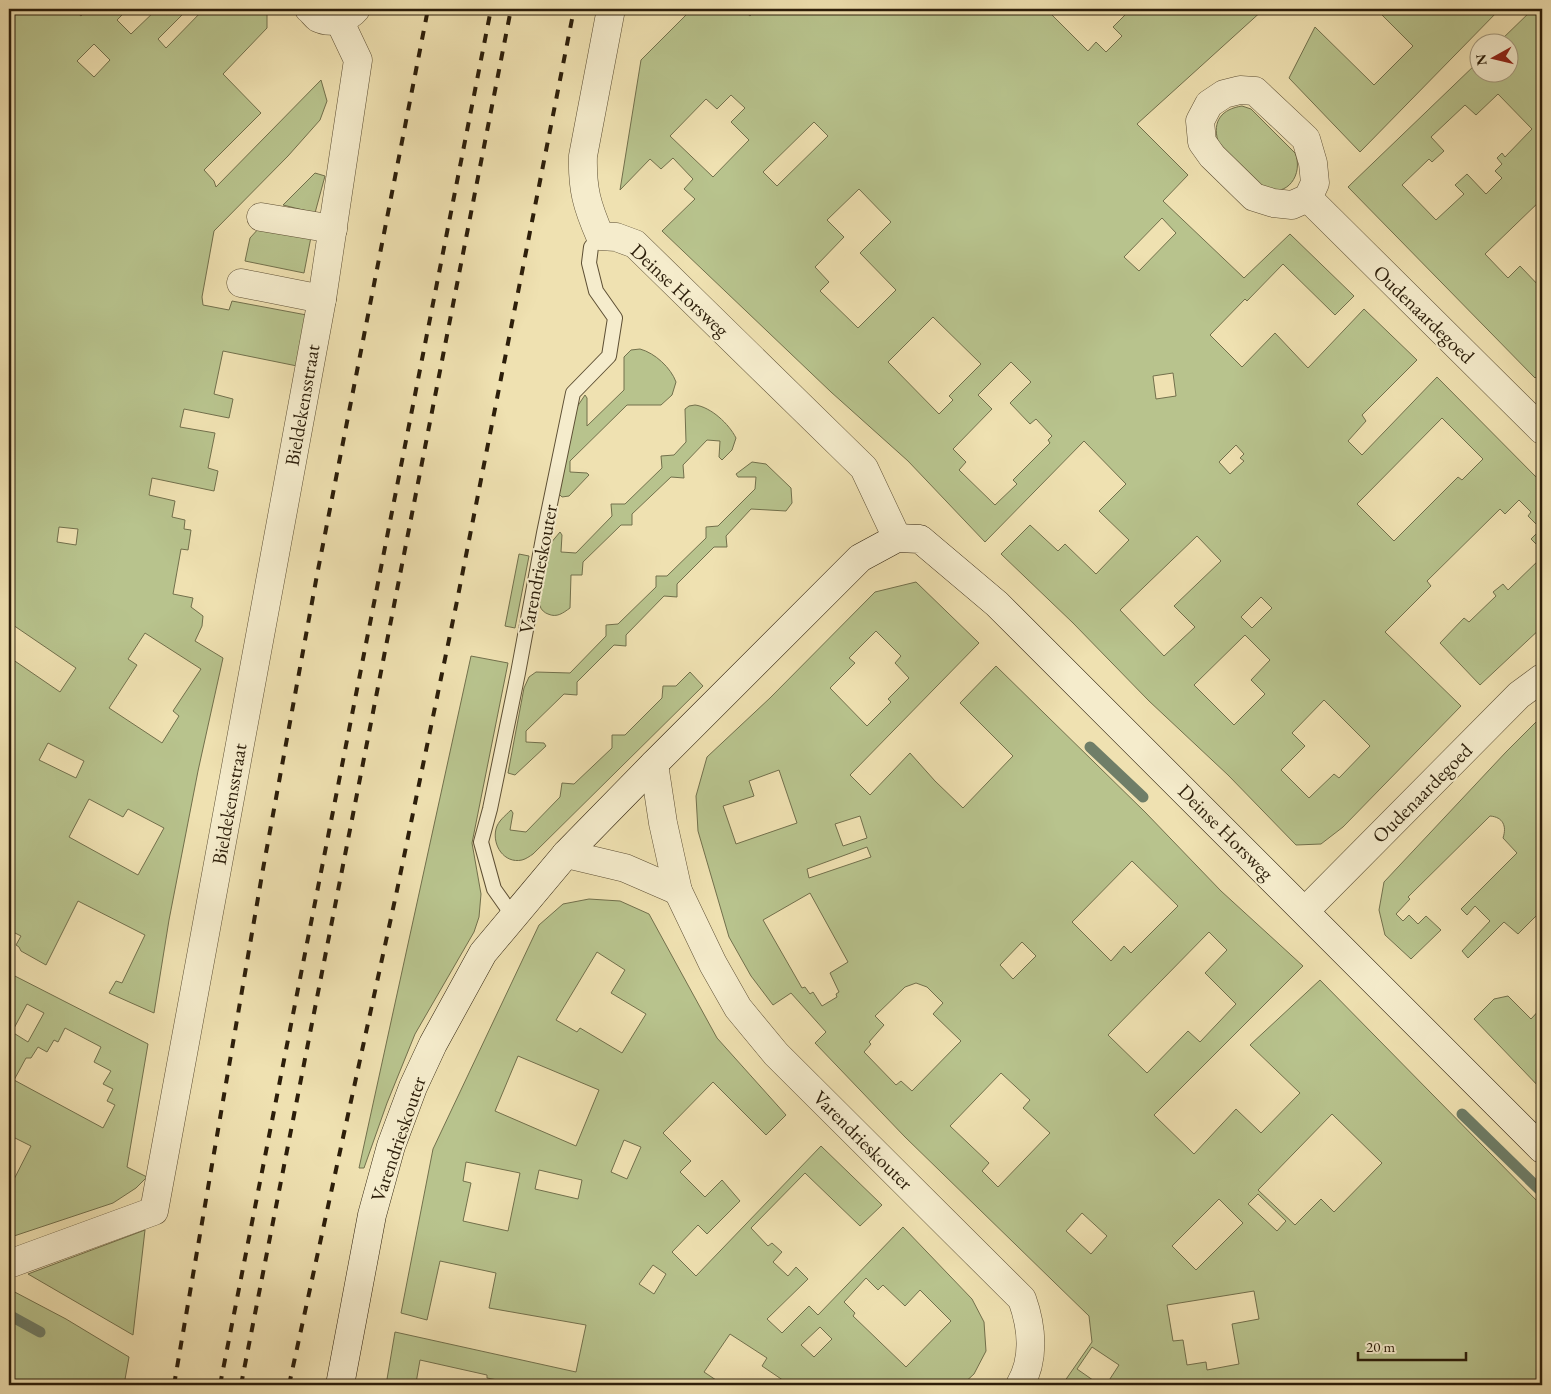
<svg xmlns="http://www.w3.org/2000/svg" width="1551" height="1394" font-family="'EB Garamond',serif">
<rect width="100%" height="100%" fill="#efe1b1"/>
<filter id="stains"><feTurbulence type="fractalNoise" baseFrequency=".004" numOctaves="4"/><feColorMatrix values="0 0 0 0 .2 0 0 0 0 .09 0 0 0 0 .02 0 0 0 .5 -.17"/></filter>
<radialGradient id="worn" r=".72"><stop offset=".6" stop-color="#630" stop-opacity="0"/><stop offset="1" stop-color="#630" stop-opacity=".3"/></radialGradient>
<g fill="#b8c38d" stroke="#72704c" fill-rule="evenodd">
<path d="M9,9H73L81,16L88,9H128L117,20L131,34L157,9H160L166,15L173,9H188L158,39L166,48L204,9H267V28L223,74L261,113L204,170L214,181L216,187L321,80L327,101L320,120L288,156L214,231L202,297L203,305L229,310L232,301L312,316L302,367L223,351L214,394L233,399L229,418L184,409L180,427L215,433L208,468L218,471L214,491L152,478L149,495L175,501L172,517L185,520L184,529L191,530L188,550L181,549L173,594L193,598L191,607L203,616L202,626L195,641L223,658L198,771L169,920L154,1013L109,993L116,981L122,983L145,935L78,901L46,965L21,951L19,947L16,945L21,936L9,930V657L60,692L76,668L13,625L9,631ZM94,44L110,60L94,77L77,61ZM59,527L78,529L76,545L57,542ZM145,633L201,669L173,711L179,716L162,743L109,708L137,665L128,659ZM48,743L84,761L76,778L39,760ZM89,799L123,817L128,809L164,828L138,875L69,837Z"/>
<path d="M692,9H742L750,16L757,9H1046L1088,51L1096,42L1106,52L1122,36L1113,27L1131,9H1264L1137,124L1188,175L1163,201L1244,278L1290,234L1354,296L1335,315L1283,264L1247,301L1245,299L1210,335L1242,367L1275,333L1308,368L1364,309L1417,360L1362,415L1366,421L1348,441L1362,455L1437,377L1542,483V550L1531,539L1541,529L1528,516L1531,512L1519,500L1505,514L1500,509L1427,581L1431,586L1385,632L1461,706L1343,827L1321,844L1296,845L1228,775L1149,701L1073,623L1001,554L1030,525L1058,551L1065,544L1096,574L1129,540L1099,511L1126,484L1084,441L985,542L908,461L831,392L662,231L695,199L684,189L693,179L673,158L661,169L650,159L620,190L641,60ZM731,95L745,108L731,122L749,140L713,177L670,136L706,99L717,109ZM814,122L828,136L777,186L763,172ZM859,189L891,222L860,253L896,290L858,328L820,291L829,282L815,267L844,237L827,220ZM1162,218L1176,233L1139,271L1124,257ZM933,317L981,364L949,396L953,400L939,414L888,362ZM1011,362L1031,382L1010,403L1030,424L1036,419L1052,436L1048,440L1050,443L1013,480L1017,484L995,505L959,470L966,462L953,449L992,409L978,395ZM1173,373L1176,396L1156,399L1153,376ZM1442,418L1483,459L1462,480L1458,477L1394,541L1357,504ZM1236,445L1244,454L1240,458L1244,461L1230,474L1219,462ZM1197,536L1221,561L1174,606L1195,627L1164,656L1120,610ZM1261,597L1272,608L1252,628L1241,617ZM1245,635L1270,660L1251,680L1265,694L1234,725L1194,685ZM1324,700L1370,746L1339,778L1334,774L1309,798L1281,770L1305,746L1292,733Z"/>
<polygon points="1376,9 1500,9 1360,152 1289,78 1315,27 1374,85 1413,46"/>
<path d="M1533,9H1542V199L1485,254L1508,278L1520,266L1542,289V371L1535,378L1348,187L1478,62V72H1508V42H1499ZM1498,94L1532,129L1505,157L1502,153L1497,158L1502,164L1495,171L1502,178L1486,194L1467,174L1455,185L1464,194L1436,220L1402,185L1429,159L1432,162L1444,151L1431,137L1465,105L1476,115Z"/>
<path d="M1242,106L1251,109L1295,153C1304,174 1287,199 1264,188C1257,184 1224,149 1218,141C1212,121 1222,109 1242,106Z"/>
<polygon points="315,173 325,176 315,213 283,205"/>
<polygon points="260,227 311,237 304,273 245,261 250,238"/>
<path d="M640,349C655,353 671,368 676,382L672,395L661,405H627L570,461V472L587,473L589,475L569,496L562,497L559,494L575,410L585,395L587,398V426L624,390V357L631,350Z"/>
<path d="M695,405C711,407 729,424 736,438L732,450L722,460L719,457L720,441L707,440L683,465L684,478L671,477L632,514V525H621L583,562L582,575H571L570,608C563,613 557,618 548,614C545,613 541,610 540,606C536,596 547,556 550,544L560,532L562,535L561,552L576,553L612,516L611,504H625L662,468L661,456L674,455L686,442L685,409L689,406Z"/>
<polygon points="752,462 766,464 791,488 792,503 786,511 751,509 726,536 727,547 714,547 677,584 677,597 664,596 626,635 626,646 614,645 577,682 577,695 564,694 526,731 526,742 544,743 546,746 515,775 508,773 524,688 529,677 536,672 570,673 606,636 606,625 618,624 656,587 656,576 667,576 706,538 706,527 718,526 755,489 756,477 738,477 736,474"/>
<polygon points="519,554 529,556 515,628 505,626"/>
<polygon points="1542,557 1542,627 1480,685 1440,643 1464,618 1469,622 1496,596 1493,592 1503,584 1508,590"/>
<path d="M916,582L979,643L850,775L870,795L910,753L935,781L963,808L1013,756L960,703L996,666L1145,812L1221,891L1303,966L1154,1115L1194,1154L1236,1109L1261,1133L1300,1093L1250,1045L1320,980L1542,1206V1385H1106L1119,1365L1092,1347L1077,1369L1100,1385H1062L1092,1342L1089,1316L905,1137L815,1043L826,1032L791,993L773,1005L751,976L729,937L698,831L696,796L707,757L770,698L875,592ZM876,631L901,656L895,663L909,678L888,699L891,702L867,726L830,688L855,663L849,658ZM779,770L797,823L736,844L723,806L754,796L749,781ZM860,816L867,838L843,846L835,824ZM867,847L871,857L809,878L807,869ZM1132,861L1178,906L1131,953L1124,946L1111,961L1072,922ZM810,893L848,962L830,973L839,992L836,994L837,997L822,1006L813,992L810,994L805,987L802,988L763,920ZM1209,932L1227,950L1205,973L1236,1004L1200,1042L1188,1031L1147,1073L1108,1035ZM1022,942L1036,956L1013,979L1000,965ZM916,983L927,987L943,1003L933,1014L961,1041L912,1091L901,1081L896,1085L864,1052L871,1044L869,1042L884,1025L875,1016L905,987ZM1001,1073L1030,1100L1023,1108L1050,1133L998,1187L982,1171L989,1163L950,1126ZM1332,1114L1382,1163L1334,1212L1321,1199L1295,1225L1258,1190ZM1258,1194L1286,1221L1277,1231L1248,1204ZM1219,1199L1243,1223L1196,1270L1172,1246ZM1082,1213L1107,1236L1091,1254L1066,1231ZM1254,1291L1259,1319L1232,1324L1239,1364L1207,1370L1206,1362L1187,1365L1183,1340L1173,1341L1167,1305Z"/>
<polygon points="471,656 508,663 472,843 481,894 479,917 474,932 415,1034 387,1103 364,1168 359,1168"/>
<path d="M690,672L703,686L533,854C530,856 526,859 522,860C504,864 492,845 496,829C498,821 505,816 511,810L513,813L510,830L526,832L560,797L562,783L574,784L612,748V735H625L662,698L663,686H676Z"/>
<path d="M1542,716V910L1518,934L1504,922L1468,958L1462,951L1490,921L1475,906L1467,915L1461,909L1517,853L1503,838C1507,826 1503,817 1490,816L1408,897L1410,899L1396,914L1403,921L1409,915L1418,924L1426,916L1441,930L1411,959L1385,935L1379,910L1384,882L1506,752Z"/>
<path d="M589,899L620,901L649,914L717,1038L786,1115L766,1135L713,1082L663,1133L691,1161L680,1172L705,1197L722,1180L740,1201L707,1234L698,1225L672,1252L696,1276L821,1146L882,1205L860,1226L805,1173L751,1228L768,1246L772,1243L782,1252L773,1262L788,1276L796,1267L808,1279L767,1319L782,1333L809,1306L818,1315L903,1227L972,1299L984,1322L986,1351L974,1374L962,1385H790L762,1366L767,1358L730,1334L704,1372L716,1380L712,1385H607L601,1382L598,1385H502L503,1381L487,1378V1375L420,1360L416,1383L423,1385H386L395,1332L576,1372L586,1325L489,1308L496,1273L440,1261L427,1320L401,1313L433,1149L539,925L563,904ZM597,952L625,970L611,993L646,1014L622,1053L580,1028L577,1032L556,1020ZM518,1056L599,1090L576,1146L495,1111ZM624,1140L641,1147L627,1179L611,1172ZM466,1162L520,1173L508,1231L463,1221L471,1183L463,1181ZM539,1170L582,1180L578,1199L535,1189ZM653,1265L666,1274L654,1294L639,1284ZM866,1278L878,1290L883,1285L905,1306L920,1290L951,1321L906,1367L853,1316L855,1313L844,1302ZM820,1327L832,1339L814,1357L801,1345Z"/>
<path d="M9,973L148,1044L127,1167L147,1177L136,1188L113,1203L14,1236L9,1233V1189L31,1146L9,1135ZM27,1004L44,1013L28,1042L12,1032ZM65,1028L101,1047L94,1062L111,1071L103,1084L113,1089L107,1101L115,1105L103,1128L14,1080L26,1058H31L38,1047L47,1052L54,1040L58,1042Z"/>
<polygon points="1508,996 1531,1019 1542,1007 1542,1090 1474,1019 1494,999"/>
<polygon points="145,1230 133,1335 28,1274"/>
<polygon points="9,1289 66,1319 129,1357 124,1385 9,1385"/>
</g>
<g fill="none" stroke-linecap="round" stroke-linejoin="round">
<g stroke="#6f7e68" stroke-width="11">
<polyline points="1090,747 1143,797"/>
<polyline points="1462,1114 1542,1192"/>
<polyline points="9,1315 40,1332"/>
</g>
<g stroke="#5d4f34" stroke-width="16">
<polyline id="lane" points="513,916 494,889 481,842 490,809 518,673 544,533 573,393 609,356 615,318 596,291 589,263 591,247 600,236"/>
</g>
<g stroke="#5d4f34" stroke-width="29">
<g id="street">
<path d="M309,9C312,11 315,16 318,18C330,24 348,19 356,9"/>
<path d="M611,9L583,156C582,189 587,206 600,236L616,237L635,244L864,468L897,538"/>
<polyline points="1308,198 1292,205 1273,203 1254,197 1212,156 1202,142 1200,121 1209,104 1224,94 1240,90 1255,91 1306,139 1313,163 1315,183 1308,198 1542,430"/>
<polyline points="261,217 333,229"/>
<polyline points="241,283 322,299"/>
<path d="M654,764L663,823L678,891L713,964L738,1008L776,1054L1022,1299C1032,1327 1035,1359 1020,1385"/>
<polyline points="566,854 625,868 678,891"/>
<polyline points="1305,911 1519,695 1542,678"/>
<polyline points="9,1264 154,1211 322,299 358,60 339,20"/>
</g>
</g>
<g stroke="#2c1e0a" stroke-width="29">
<polyline id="secondary" points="340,1385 372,1215 391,1146 413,1087 433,1044 483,953 566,854 654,764 860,558 897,538 920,539 997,604 1542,1149"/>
</g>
<use href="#lane" stroke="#f5eccc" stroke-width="14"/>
<use href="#street" stroke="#f5eccc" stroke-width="28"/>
<use href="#secondary" stroke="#f5eccc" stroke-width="28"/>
<g stroke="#2c1e0a" stroke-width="4" stroke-dasharray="9 9" stroke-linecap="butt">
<polyline points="174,1385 263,869 317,575 428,9"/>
<polyline points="220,1385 491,9"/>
<polyline points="241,1385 511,9"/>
<polyline points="289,1385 396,895 457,601 574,9"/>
</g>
</g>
<g text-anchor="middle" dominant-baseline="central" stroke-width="4" stroke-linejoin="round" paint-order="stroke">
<g font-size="20" fill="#2c1e0a" stroke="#f5eccc">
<text transform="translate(680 290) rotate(43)">Deinse Horsweg</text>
<text transform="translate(1424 314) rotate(44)">Oudenaardegoed</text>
<text transform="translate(302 405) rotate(-80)">Bieldekensstraat</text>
<text transform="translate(538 569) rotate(-79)">Varendrieskouter</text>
<text transform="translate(1422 793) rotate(-45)">Oudenaardegoed</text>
<text transform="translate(229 804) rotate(-80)">Bieldekensstraat</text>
<text transform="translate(1226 832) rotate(45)">Deinse Horsweg</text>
<text transform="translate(398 1139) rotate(-71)">Varendrieskouter</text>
<text transform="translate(863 1140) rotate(45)">Varendrieskouter</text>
</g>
</g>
<rect width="1551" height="1394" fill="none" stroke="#efe1b1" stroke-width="30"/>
<rect x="10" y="10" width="1531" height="1374" fill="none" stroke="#2c1e0a" stroke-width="2.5"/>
<rect x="15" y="15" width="1521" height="1364" fill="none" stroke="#2c1e0a"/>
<g transform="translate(1494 58) rotate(262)"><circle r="24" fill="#f5eccc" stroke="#a59a7e"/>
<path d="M0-4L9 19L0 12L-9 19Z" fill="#8f2418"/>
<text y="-8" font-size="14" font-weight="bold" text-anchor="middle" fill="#2c1e0a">N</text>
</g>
<path d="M1358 1352v8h108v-8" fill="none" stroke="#2c1e0a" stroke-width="2.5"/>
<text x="1366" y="1352" font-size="15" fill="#2c1e0a" stroke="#f5eccc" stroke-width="4" paint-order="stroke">20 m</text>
<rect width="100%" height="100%" filter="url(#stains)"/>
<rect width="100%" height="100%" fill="url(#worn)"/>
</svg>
